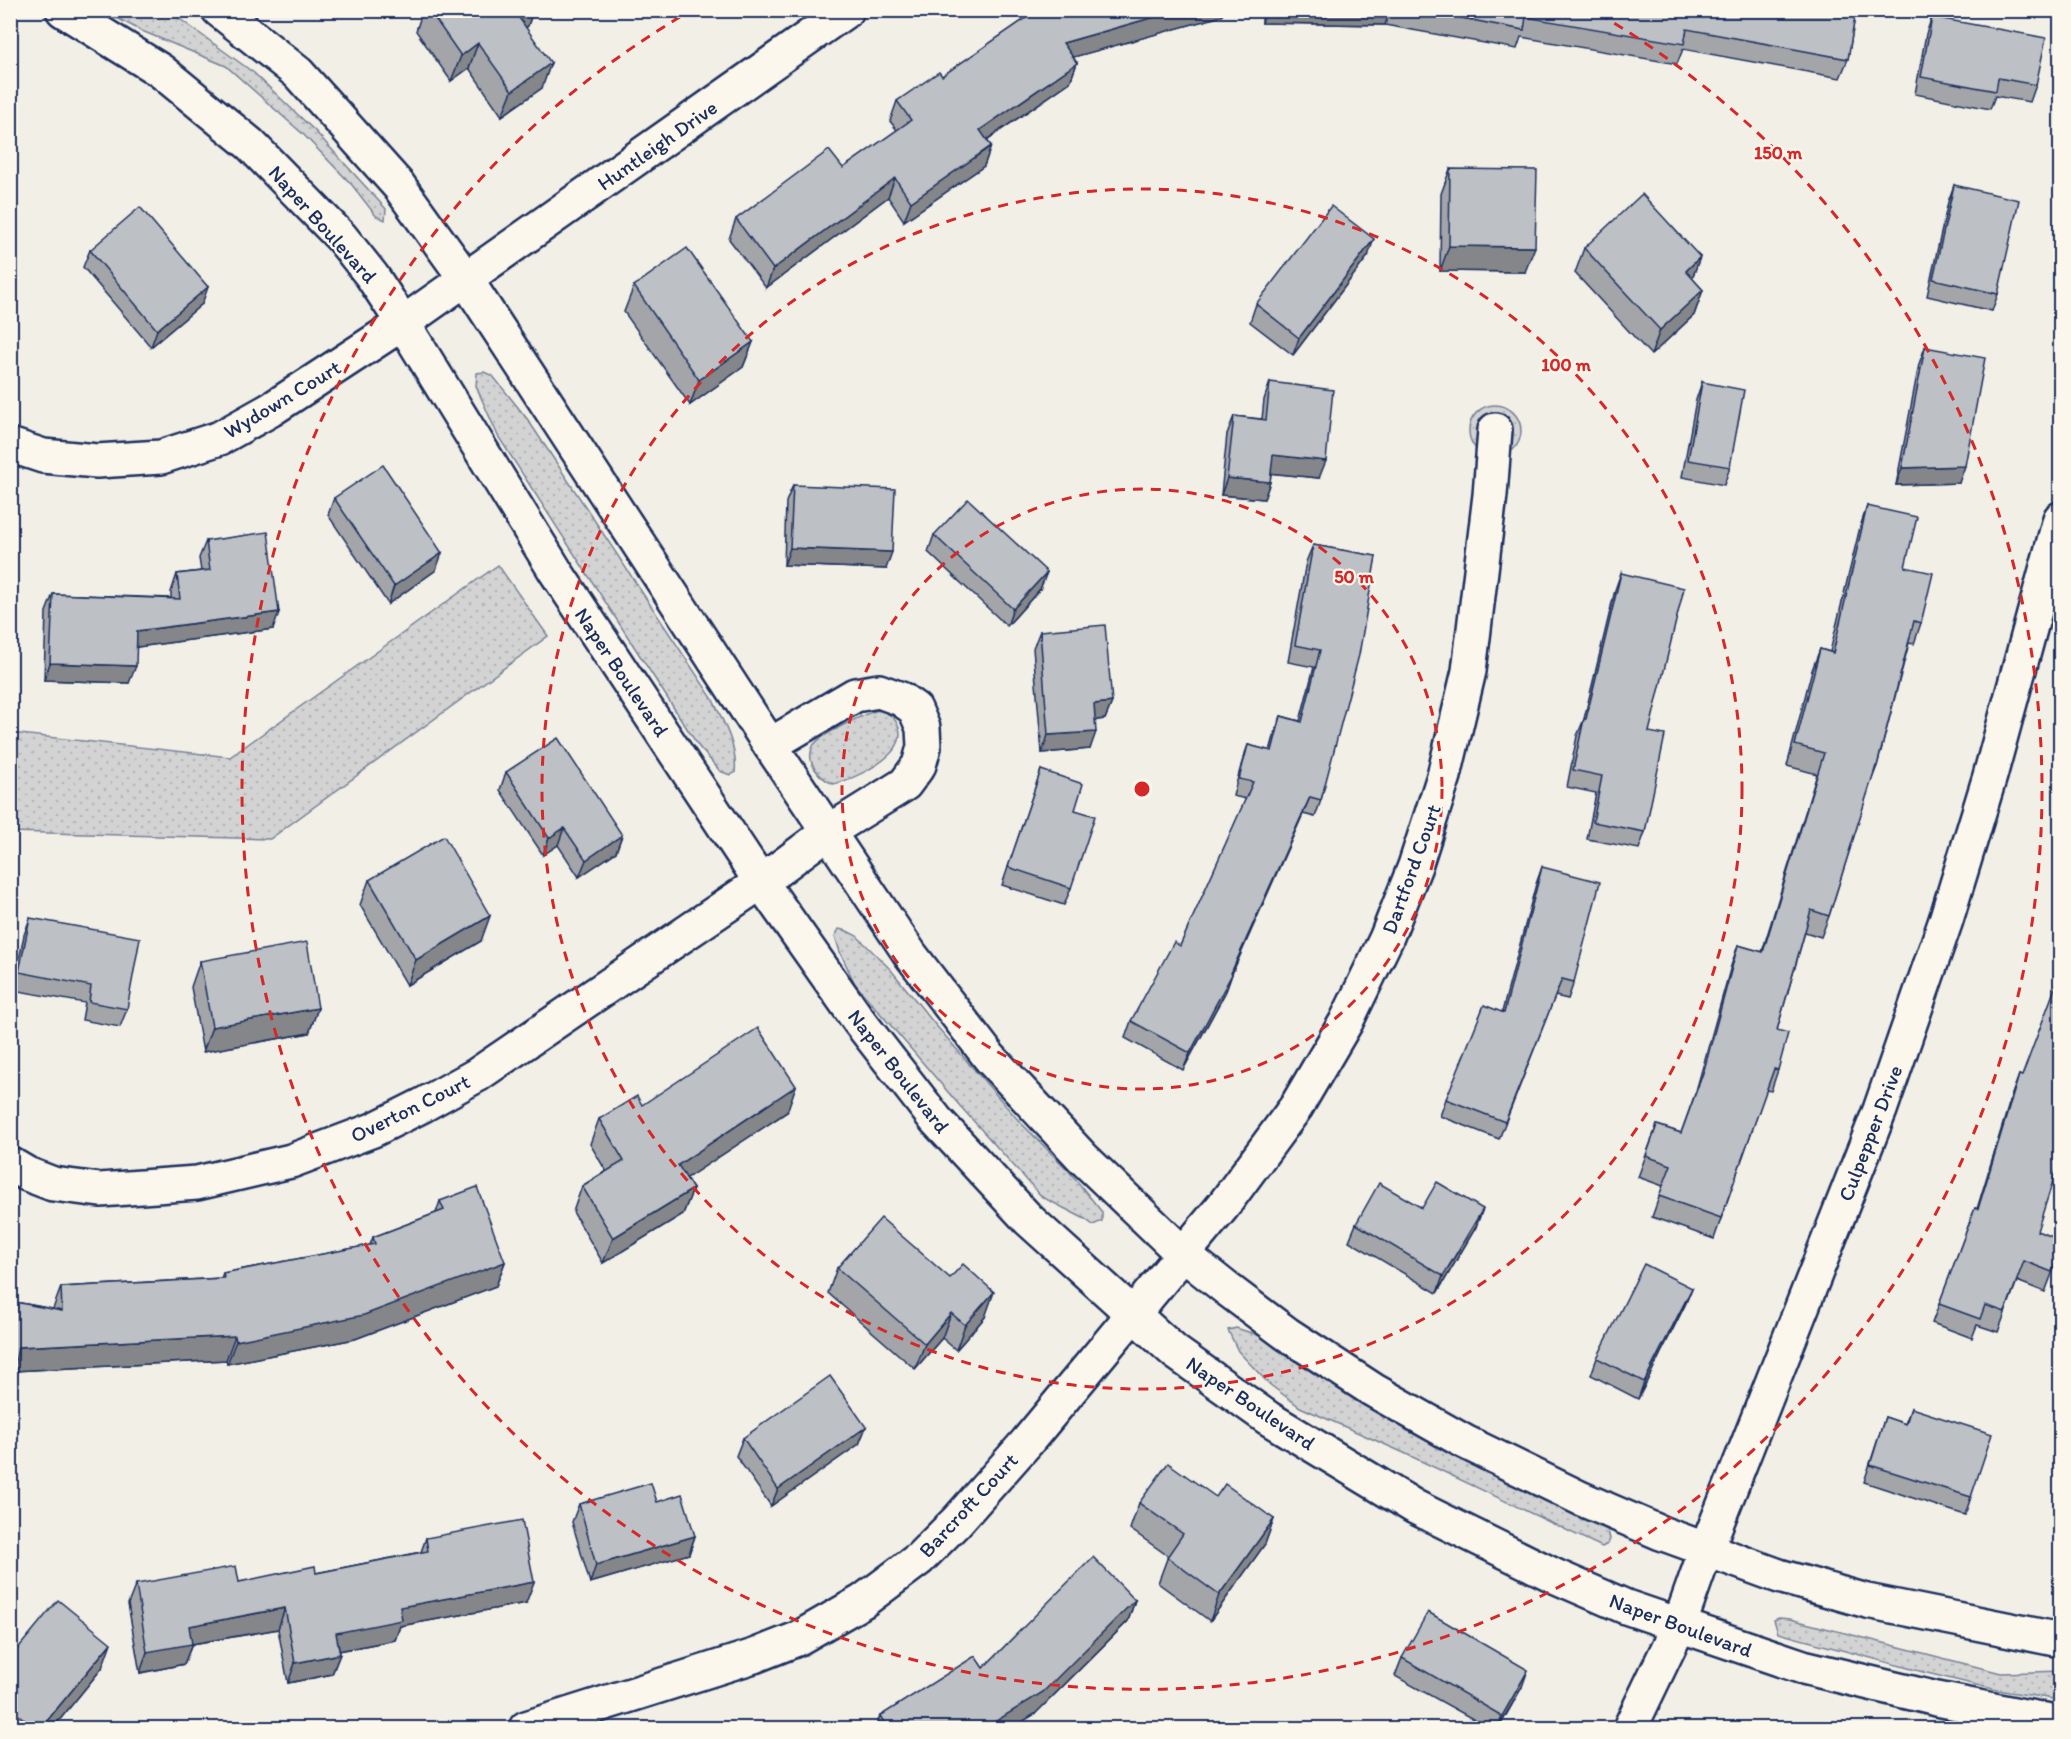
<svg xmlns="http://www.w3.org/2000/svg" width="2071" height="1739" font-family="Itim,sans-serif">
<defs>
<pattern id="grass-dots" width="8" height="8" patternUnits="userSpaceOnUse" patternTransform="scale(1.5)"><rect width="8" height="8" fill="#d2d3d2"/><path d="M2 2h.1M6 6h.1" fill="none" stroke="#b4b5b7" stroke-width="1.8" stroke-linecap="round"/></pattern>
</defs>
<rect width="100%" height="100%" fill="#f2efe6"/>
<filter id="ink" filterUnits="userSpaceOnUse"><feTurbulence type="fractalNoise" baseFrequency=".0167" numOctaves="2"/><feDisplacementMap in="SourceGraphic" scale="12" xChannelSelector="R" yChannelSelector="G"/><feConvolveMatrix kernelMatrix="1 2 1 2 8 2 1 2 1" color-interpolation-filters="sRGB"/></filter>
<g filter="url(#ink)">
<g fill="url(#grass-dots)" stroke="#768198" stroke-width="1.5">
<polygon points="108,11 169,11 184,22 254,73 315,131 386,209 385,220 376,216 352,185 304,135 226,66 142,31 117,18"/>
<path d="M484,372L493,376L528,420L712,698C723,721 738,747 735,773L730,775L720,771L699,747L498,436L476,386L477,373Z"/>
<circle cx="1495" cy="431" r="26"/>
<polygon points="498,565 548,636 270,839 11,832 11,733 230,757"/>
<path d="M879,710C889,713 895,717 899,728C908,755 853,780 833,784C819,777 805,763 813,746C819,735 866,713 879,710Z"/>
<polygon points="839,929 847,931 857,936 891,970 933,1022 1019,1121 1068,1170 1102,1212 1102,1221 1093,1225 1085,1219 1042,1197 960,1106 855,984 840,952 835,936"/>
<polygon points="1236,1328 1267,1338 1382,1413 1479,1469 1601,1526 1608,1531 1610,1539 1608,1544 1602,1547 1402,1452 1300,1407 1269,1384 1238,1351 1228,1330"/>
<polygon points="1779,1618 1790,1619 2001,1673 2060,1671 2060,1700 1997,1690 1923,1672 1778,1633 1774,1620"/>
</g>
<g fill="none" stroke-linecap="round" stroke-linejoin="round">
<g stroke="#1b2f5e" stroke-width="38">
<g id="minor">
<polyline points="10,445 43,456 97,461 161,457 220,438 270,410 403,323 847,10"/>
<polyline points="10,1164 27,1174 53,1184 100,1190 197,1183 291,1161 373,1130 423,1105 477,1075 761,882 828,832 905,784 919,765 924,747 923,728 915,709 901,699 879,691 855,695 770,745"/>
<polyline points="526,1728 754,1656 797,1639 863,1601 919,1559 957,1521 1027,1442 1223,1206 1296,1107 1346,1022 1386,939 1415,866 1444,776 1469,671 1490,495 1495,430"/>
<polyline points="1630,1728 1679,1626 1706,1550 1880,1110 1946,920 1990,776 2060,519"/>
</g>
</g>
<g stroke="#1b2f5e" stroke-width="38">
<g id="secondary">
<polyline points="63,10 161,71 250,144 341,237 372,276 403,323 556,572 761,882 859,1021 936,1120 1029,1220 1175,1352 1268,1418 1415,1507 1557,1577 1626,1607 1803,1667 1937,1699 2060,1723"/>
<polyline points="219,10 298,73 399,186 465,278 770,745 910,954 990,1058 1083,1158 1183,1254 1227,1289 1287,1334 1373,1390 1465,1442 1582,1499 1661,1533 1779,1576 1867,1601 2060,1640"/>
</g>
</g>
<use href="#minor" stroke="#fbf7ec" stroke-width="33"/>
<use href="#secondary" stroke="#fbf7ec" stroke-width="33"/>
</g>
<g fill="#a3a5a9" stroke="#1b2f5e" stroke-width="1.5">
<polygon points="423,10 533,10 528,26 526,27 542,88 502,116 469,68 451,81 416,31"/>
<polygon points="1038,10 1224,10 1222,16 1073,57 1077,63 1070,82 987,140 991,146 984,166 904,221 888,197 766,288 729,239 736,219 843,168 897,130 890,121 897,101 942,76"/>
<polygon points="1262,10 1856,10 1848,59 1840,78 1683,49 1677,64 1521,37 1517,49 1385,25 1262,23"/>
<polygon points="1932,17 2036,85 2030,102 1995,96 1990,109 1915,94 1926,34"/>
<polygon points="1450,169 1525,272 1440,271 1441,194"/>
<polygon points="1954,185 1998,294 1992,311 1927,296 1948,202"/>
<polygon points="1584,248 1700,257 1692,278 1703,290 1694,315 1651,355 1575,273"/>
<polygon points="90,250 202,304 151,347 83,267"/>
<polygon points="1368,256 1293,355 1250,322 1256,304"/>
<polygon points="634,286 753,342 743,367 690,405 624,312"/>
<polygon points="1925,347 1959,483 1896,485 1919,364"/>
<polygon points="1270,382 1319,478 1271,473 1270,482 1264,499 1221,495 1227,434 1234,416 1262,419 1264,400"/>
<polygon points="1702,382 1730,467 1724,485 1682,477 1696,400"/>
<polygon points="793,485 886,569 784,565 786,502"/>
<polygon points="334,498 436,570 388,604 328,515"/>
<polygon points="1867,506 1905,567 1921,623 1914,644 1909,643 1877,766 1869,787 1829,916 1821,937 1805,932 1777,1030 1778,1070 1771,1091 1766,1090 1714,1239 1652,1217 1663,1186 1638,1177 1657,1125 1681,1133 1696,1091 1731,966 1738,945 1762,952 1817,774 1787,766 1812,670 1820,649 1830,652 1860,527"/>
<polygon points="934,535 1047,572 1040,589 1007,626 928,552"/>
<polygon points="206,541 279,612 273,629 136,647 129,683 44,680 46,612 53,594 171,598 171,592 177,574 201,571 199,558"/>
<polygon points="1313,545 1376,556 1321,800 1315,817 1303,814 1232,974 1226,991 1183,1070 1125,1038 1131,1021 1180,946 1246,799 1233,796 1242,762 1248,745 1270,751 1275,733 1281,716 1300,721 1314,667 1288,662 1306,562"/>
<polygon points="1621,573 1649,732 1645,832 1639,849 1587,839 1596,793 1567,787 1577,736 1584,719 1615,590"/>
<polygon points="1040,631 1112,702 1105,719 1096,720 1090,749 1042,753 1033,648"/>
<polygon points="1041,770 1075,810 1071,888 1064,905 1002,885"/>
<polygon points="506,772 622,835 616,852 579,877 558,845 543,855 500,790"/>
<polygon points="1542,867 1574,982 1568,999 1555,996 1499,1139 1440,1116 1446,1099 1502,1012 1536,884"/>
<polygon points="369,880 481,941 407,985 360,905"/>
<polygon points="30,918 127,1009 120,1027 82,1020 85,1003 13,990 24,935"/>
<polygon points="200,961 318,1008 309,1033 203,1052 191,987"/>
<polygon points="2019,1075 2022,1076 2037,1231 2061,1250 2045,1292 2017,1281 1998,1332 1977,1325 1972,1338 1932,1323 1975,1208 1977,1209 2012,1094"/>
<polygon points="642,1105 787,1112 686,1178 693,1189 683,1214 603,1263 573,1212 582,1186 606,1171 590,1144 599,1119"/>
<polygon points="440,1201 505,1262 496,1286 355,1339 227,1364 226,1360 13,1371 10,1378 10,1301 53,1309 61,1287 221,1278 223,1273 370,1245 373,1237 436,1213"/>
<polygon points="1422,1208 1476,1227 1437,1293 1349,1241 1356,1224"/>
<polygon points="837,1268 985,1317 956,1350 942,1338 915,1369 828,1293"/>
<polygon points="1692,1288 1685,1305 1638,1399 1591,1375 1597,1358"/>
<polygon points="1911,1408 1971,1497 1965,1515 1864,1482 1885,1417 1905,1424"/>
<polygon points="866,1427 859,1444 771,1506 736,1456 743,1438"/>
<polygon points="1216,1497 1274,1519 1265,1544 1210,1621 1158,1583 1168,1556 1130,1529 1139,1503"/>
<polygon points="657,1502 695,1536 689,1554 590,1583 572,1522 579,1504"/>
<polygon points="426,1538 526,1603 400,1626 395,1640 339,1651 340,1654 332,1674 288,1683 278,1629 192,1644 184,1664 140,1673 128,1604 136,1584 239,1582 316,1573 421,1552"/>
<polygon points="1135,1600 1128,1621 1035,1714 1012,1728 875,1728 880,1716 983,1668"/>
<polygon points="10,1658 102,1668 53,1728 10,1728"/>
<polygon points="1402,1658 1522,1687 1499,1728 1489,1728 1395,1676"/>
</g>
<g fill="#848689" stroke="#1b2f5e" stroke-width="1.5">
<polygon points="523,10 533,10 528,26 508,40 517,15"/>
<polygon points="1179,10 1224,10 1222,16 1056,62 1063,43"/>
<polygon points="1266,10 1390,10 1385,25 1262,23"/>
<polygon points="478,43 469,68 451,81 461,56"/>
<polygon points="551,63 542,88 502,116 512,91"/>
<polygon points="1077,63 1070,82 973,149 980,130"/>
<polygon points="991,146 984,166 904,221 911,202"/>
<polygon points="895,178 888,197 766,288 773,269"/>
<polygon points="1374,239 1368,256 1293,355 1299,338"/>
<polygon points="1449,246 1535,247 1525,272 1440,271"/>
<polygon points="1700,257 1691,282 1686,271"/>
<polygon points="208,287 202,304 151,347 157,330"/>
<polygon points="1703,290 1694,315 1651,355 1660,330"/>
<polygon points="753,342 743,367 690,405 699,380"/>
<polygon points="1273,455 1326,461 1319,478 1267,473"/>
<polygon points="1965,466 1959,483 1896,485 1902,468"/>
<polygon points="1227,478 1270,482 1264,499 1221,495"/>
<polygon points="790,548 892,552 886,569 784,565"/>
<polygon points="442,553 436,570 388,604 394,586"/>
<polygon points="1047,572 1040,589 1007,626 1013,609"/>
<polygon points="279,612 273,629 130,648 137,631"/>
<polygon points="50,663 136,666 129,683 44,680"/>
<polygon points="1112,702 1105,719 1088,721 1094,704"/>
<polygon points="1096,732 1090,749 1042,753 1048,735"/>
<polygon points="1310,797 1303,814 1228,981 1232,974 1226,991 1183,1070 1190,1053 1231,973"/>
<polygon points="564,828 558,845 543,855 549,838"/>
<polygon points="622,835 616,852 579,877 586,860"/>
<polygon points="490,916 481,941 407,985 416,960"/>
<polygon points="318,1008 309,1033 203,1052 212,1027"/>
<polygon points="796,1086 787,1112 669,1190 678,1165"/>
<polygon points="693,1189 683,1214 603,1263 613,1238"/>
<polygon points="1483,1209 1476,1227 1437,1293 1443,1276"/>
<polygon points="505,1262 496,1286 355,1339 227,1364 236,1341"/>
<polygon points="1692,1288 1685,1305 1638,1399 1644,1382"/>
<polygon points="994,1292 985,1317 956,1350 965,1325"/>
<polygon points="951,1313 942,1338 915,1369 925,1344"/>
<polygon points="235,1336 226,1360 13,1371 18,1347"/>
<polygon points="866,1427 859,1444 771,1506 778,1489"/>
<polygon points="1274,1519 1265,1544 1210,1621 1219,1595"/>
<polygon points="695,1536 689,1554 590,1583 596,1565"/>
<polygon points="534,1582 526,1603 400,1626 395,1640 328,1653 336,1633 400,1607"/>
<polygon points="1135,1600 1128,1621 1035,1714 1012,1728 985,1728"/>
<polygon points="285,1608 278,1629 192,1644 184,1664 140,1673 147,1652 189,1626"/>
<polygon points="111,1643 102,1668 53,1728 41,1728"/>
<polygon points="340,1654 332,1674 288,1683 295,1663"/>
<polygon points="1528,1670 1522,1687 1498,1728 1502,1716"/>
</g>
<g fill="#bdc0c4" stroke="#1b2f5e" stroke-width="1.5">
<polygon points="429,10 523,10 517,15 551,63 512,91 478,43 461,56"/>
<polygon points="1038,10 1179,10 1063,43 1077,63 980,130 991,146 911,202 895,178 773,269 736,219 829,150 843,168 911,120 897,101 939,72 942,76"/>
<polygon points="1420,10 1856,10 1848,59 1687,29 1684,44 1526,17 1524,30"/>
<polygon points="1932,17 2046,38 2036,85 1998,78 1996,91 1921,77"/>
<polygon points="1450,169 1537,170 1535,247 1449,246"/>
<polygon points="1954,185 2019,200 1998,294 1933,279"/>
<polygon points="1642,194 1700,257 1686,271 1703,290 1660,330 1584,248"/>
<polygon points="1331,206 1374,239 1299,338 1256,304"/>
<polygon points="140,207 208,287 157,330 90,250"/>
<polygon points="687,248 753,342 699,380 634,286"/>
<polygon points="1925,347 1985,358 1965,466 1902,468"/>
<polygon points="1270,382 1333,390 1326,461 1273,455 1270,482 1227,478 1234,416 1266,420"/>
<polygon points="1702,382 1744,390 1730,467 1688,460"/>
<polygon points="383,465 442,553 394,586 334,498"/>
<polygon points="793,485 895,489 892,552 790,548"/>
<polygon points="968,499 1047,572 1013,609 934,535"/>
<polygon points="1867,506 1917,517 1905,567 1933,573 1921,623 1914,621 1877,766 1876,766 1829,916 1811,910 1777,1030 1788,1033 1778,1070 1774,1069 1721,1218 1659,1196 1671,1165 1646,1156 1657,1125 1681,1133 1704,1070 1738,945 1763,952 1824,753 1795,745 1820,649 1833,653"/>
<polygon points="268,532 279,612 137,631 136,666 50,663 53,594 180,599 177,574 210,570 206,541"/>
<polygon points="1313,545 1376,556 1359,655 1321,800 1310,797 1231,973 1232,974 1190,1053 1131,1021 1174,942 1180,946 1253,782 1239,779 1248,745 1272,751 1281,716 1302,722 1320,650 1295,645"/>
<polygon points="1621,573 1684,588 1649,732 1665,735 1645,832 1593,822 1602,776 1573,770 1584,719 1586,719"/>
<polygon points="1105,625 1112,702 1094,704 1096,732 1048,735 1040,631"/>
<polygon points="558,738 622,835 586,860 564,828 549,838 506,772"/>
<polygon points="1041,770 1083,784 1075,810 1095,816 1071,888 1008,867"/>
<polygon points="444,836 490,916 416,960 369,880"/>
<polygon points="1542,867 1600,882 1574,982 1562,979 1505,1122 1446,1099 1484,1005 1504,1013"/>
<polygon points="30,918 140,938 127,1009 89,1002 91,986 19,972"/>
<polygon points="307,942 318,1008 212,1027 200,961"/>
<polygon points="2061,972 2061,1156 2037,1231 2061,1240 2061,1250 2052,1272 2024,1261 2005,1312 1985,1305 1980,1319 1939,1304 1975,1208 1978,1209 2019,1075 2022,1076"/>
<polygon points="758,1028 796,1086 678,1165 693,1189 613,1238 582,1186 624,1161 599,1119 637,1096 642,1105"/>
<polygon points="1437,1182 1483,1209 1443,1276 1356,1224 1379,1183 1422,1208"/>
<polygon points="477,1187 505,1262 364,1315 236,1341 235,1336 18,1347 14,1369 10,1369 10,1301 62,1311 61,1287 224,1278 223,1273 375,1244 373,1237 444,1210 440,1201"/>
<polygon points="881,1218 950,1278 963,1264 994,1292 965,1325 951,1313 925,1344 837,1268"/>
<polygon points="1644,1264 1692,1288 1644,1382 1597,1358"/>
<polygon points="830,1376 866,1427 778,1489 743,1438"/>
<polygon points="1911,1408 1992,1434 1971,1497 1870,1465 1885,1417 1906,1424"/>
<polygon points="1168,1463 1216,1497 1225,1484 1274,1519 1219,1595 1167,1557 1183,1534 1139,1503"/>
<polygon points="651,1483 657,1502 682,1494 695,1536 596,1565 579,1504"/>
<polygon points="522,1520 534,1582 400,1607 402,1620 336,1633 340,1654 295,1663 285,1608 189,1626 192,1644 147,1652 136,1584 236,1566 239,1582 315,1566 316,1573 428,1551 426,1538"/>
<polygon points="1093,1557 1135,1600 1043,1692 985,1728 888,1728 880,1716 975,1656 983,1668"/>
<polygon points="58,1600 111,1643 41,1728 35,1728 10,1708 10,1658"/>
<polygon points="1428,1612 1528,1670 1502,1716 1402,1658"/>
</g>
</g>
<g fill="none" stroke="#d62828" stroke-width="3" stroke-dasharray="10 8">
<circle cx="1142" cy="789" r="300"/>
<circle cx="1142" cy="789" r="600"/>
<path d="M1599 14A900 900 0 1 1 685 14"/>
</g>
<g text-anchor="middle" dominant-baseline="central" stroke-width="4.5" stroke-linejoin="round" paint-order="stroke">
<g font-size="21" fill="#1b2f5e" stroke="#fbf7ec">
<text transform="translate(657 145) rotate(-35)">Huntleigh Drive</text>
<text transform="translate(323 224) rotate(48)">Naper Boulevard</text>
<text transform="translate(282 399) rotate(-31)">Wydown Court</text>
<text transform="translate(622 672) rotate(56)">Naper Boulevard</text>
<text transform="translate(1411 869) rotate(-70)">Dartford Court</text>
<text transform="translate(899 1071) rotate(52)">Naper Boulevard</text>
<text transform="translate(410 1108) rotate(-26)">Overton Court</text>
<text transform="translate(1870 1133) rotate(-69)">Culpepper Drive</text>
<text transform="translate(1251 1403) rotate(34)">Naper Boulevard</text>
<text transform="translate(968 1505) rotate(-47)">Barcroft Court</text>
<text transform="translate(1681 1625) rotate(20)">Naper Boulevard</text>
</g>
</g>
<circle cx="1142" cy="789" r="9" fill="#d62828" stroke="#fbf7ec" stroke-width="3"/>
<g font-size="18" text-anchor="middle" font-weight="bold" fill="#d62828" stroke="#fbf7ec" stroke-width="4.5" stroke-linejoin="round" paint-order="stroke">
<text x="1778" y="159">150 m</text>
<text x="1566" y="371">100 m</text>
<text x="1354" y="583">50 m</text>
</g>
<rect width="2071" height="1739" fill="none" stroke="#fbf7ec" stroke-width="36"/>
<rect x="18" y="18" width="2035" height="1703" fill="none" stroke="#1b2f5e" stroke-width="2" filter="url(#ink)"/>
</svg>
